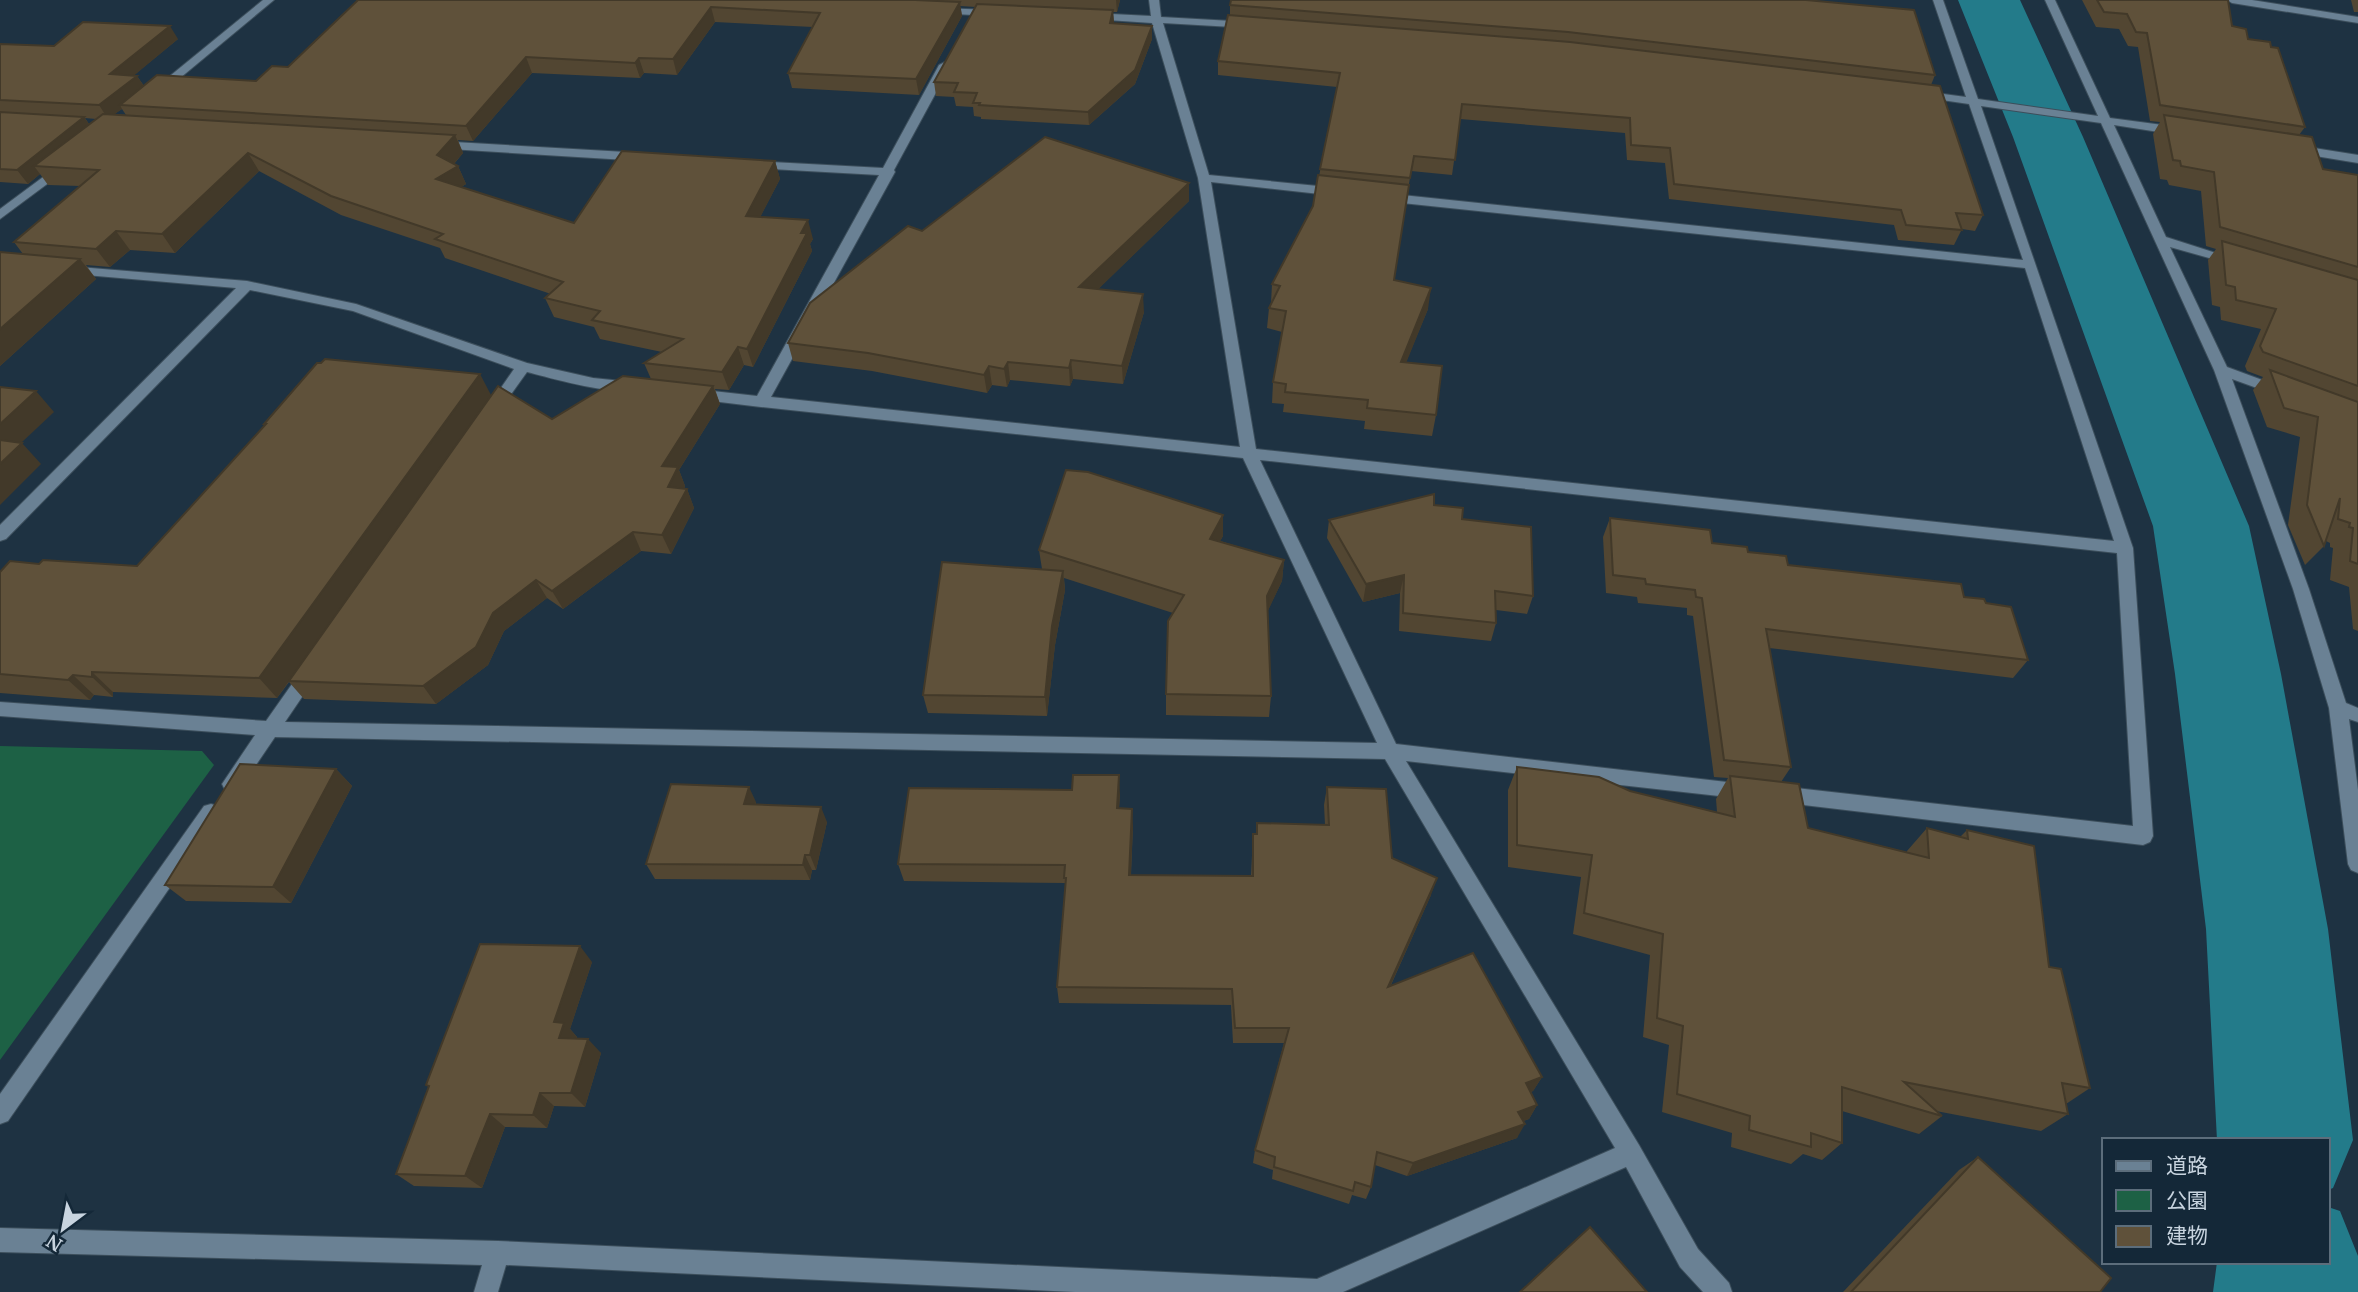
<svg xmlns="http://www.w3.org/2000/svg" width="2358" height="1292" font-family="'PT Serif','Noto Sans JP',serif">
<rect width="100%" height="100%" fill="#1e3242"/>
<polygon fill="#1d6145" points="0,746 202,751 214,765 0,1060"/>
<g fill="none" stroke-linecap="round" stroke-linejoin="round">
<g fill="#237b8a" fill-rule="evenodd">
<polygon points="1958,0 2020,0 2083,137 2249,526 2281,674 2328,929 2353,1140 2333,1188 2328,1190 2328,1140 2217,1140 2206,929 2175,674 2153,526 2013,137"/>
<polygon points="2328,1207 2340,1211 2358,1256 2358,1292 2213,1292 2217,1262 2328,1262"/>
</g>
<g stroke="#3c4e5b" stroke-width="2">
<g id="minor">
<polygon points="263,0 274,0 162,93 154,93 154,89"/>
<polygon points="1149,0 1159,0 1161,17 1250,22 1255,25 1250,28 1163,23 1209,175 1338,188 1344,192 1338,196 1211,182 1256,449 2114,541 2025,268 1383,201 1377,197 1383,193 2023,260 1969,104 1921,97 1915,94 1921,91 1966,97 1933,0 1943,0 1978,99 2098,116 2045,0 2055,0 2110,118 2178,127 2184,131 2178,135 2114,125 2166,237 2241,261 2234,265 2170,247 2227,367 2284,388 2286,391 2279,396 2232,379 2309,589 2346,703 2358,708 2358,722 2349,719 2358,790 2358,873 2351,870 2348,864 2329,708 2293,589 2214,370 2101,123 1981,106 2133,548 2153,836 2150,842 2143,845 1778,802 1771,800 1768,794 1771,788 1778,786 2133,826 2117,553 1260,460 1396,744 1753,785 1756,791 1753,797 1746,799 1406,761 1639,1145 1698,1249 1729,1283 1732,1292 1703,1292 1680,1267 1626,1167 1343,1292 1075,1292 506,1265 498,1292 474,1292 482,1265 0,1252 0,1228 498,1241 1317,1279 1615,1148 1385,759 275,737 239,790 232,792 225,790 222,784 255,735 0,716 0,702 266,721 304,667 316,667 319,672 285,722 1377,743 1243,458 761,407 695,399 688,394 695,389 757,396 879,175 755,168 749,164 751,161 883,168 939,65 945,62 951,65 894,170 895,172 771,397 1240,447 1198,178 1152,23 1092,19 1087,16 1092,13 1151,16"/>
<polygon points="2227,0 2252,0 2358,17 2358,23 2232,3"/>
<polygon points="938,8 994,10 999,13 994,16 934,13 934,9"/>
<polygon points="437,141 643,153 649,157 643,161 433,148 431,145"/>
<polygon points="2295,145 2358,155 2358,163 2291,152 2289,149"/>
<polygon points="62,163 66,164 66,170 0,219 0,209"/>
<path d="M67,266L247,281L356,304L527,363L593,378L632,382L639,387C626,400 547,377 527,372L497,414L492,416L485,411L514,369L353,311L250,290L6,539L0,541V525L236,288L62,273L60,270Z"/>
<polygon points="211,804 218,806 221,812 218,818 8,1121 0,1124 0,1094 204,806"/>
</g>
</g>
<use href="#minor" fill="#6a8194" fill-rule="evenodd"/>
</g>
<g fill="#524632" fill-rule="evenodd">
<path d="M358,0H1120L1117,12H1113L1114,23L1152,26V39L1135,84L1089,125L981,119V117L974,116L973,107L956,106L954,97L936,96L934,82L976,7L960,6L962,16L919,95L792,88L788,73L813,27L715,22L677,75L644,73L640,78L532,73L473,141L458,140L463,153L454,164L458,166L466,184L461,187L574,223L775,161L780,179L760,217L813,239L810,244L812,251L753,367L744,365L729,390L715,389L720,404L679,470L685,486L684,489H687L694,508L671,554L641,551L563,609L547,598L504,631L488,665L436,704L304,699L289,682L277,698L113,692V697L94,695L90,700L0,693V572L39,564L137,566L265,426L264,424L491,395L552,419L651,379L644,363L662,352L600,339L594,327L554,317L545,298L551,294L445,258L440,248L341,215L259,171L175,253L130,250L110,267L86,265L96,279L0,366V252L23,254L14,242L80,186L48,185L40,174L28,184L0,182V44L54,46L178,39L134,75L137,76L144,86L256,81L288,67ZM122,109L126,115L114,114ZM85,118L96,119L89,124Z"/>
<polygon points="1806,0 1935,75 1931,85 1983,215 1975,231 1962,229 1954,245 1898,240 1894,225 1669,199 1665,163 1627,160 1625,133 1460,119 1452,175 1411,171 1394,280 1428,309 1406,362 1436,415 1432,436 1364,429 1365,421 1283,412 1284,404 1272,403 1273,382 1282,332 1267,328 1269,308 1271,303 1272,284 1313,206 1337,87 1218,75 1218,61 1230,15 1230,5"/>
<polygon points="2082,0 2228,0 2232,26 2248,39 2305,127 2299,135 2323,169 2358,175 2358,631 2353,629 2349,587 2330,580 2333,548 2330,547 2330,543 2326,541 2324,546 2305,565 2288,525 2300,437 2267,427 2253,390 2263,377 2247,371 2245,366 2261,329 2221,320 2220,307 2212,305 2208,260 2216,249 2206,246 2201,191 2169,185 2167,180 2160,179 2153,134 2160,122 2150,121 2138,47 2128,46 2119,29 2096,27"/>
<polygon points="2351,0 2358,0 2358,12 2354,12"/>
<polygon points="1189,201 1098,289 1144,312 1123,384 1073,379 1070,386 1010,380 1007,387 992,385 987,393 872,371 793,361 788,343 922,231"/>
<polygon points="1434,505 1462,519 1533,596 1527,614 1496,610 1496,623 1491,641 1399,631 1400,593 1363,602 1327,538 1329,520"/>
<polygon points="1610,518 1748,552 1788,565 1964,597 1986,603 2028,660 2013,678 1769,648 1791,767 1781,782 1808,828 1907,852 1907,851 1927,828 1960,837 1967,830 2049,967 2090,1088 2066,1104 2068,1114 2041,1131 1936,1111 1942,1116 1919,1134 1842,1111 1842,1143 1822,1160 1803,1154 1791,1164 1731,1147 1732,1133 1662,1112 1669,1045 1643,1037 1650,955 1573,934 1581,877 1508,867 1508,790 1517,767 1630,791 1717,812 1716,799 1728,778 1714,777 1693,616 1687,615 1687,608 1638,603 1637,597 1606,593 1603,537"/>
<polygon points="1223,536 1220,541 1284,560 1282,581 1267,612 1271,696 1269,717 1166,715 1166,694 1173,613 1064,578 1065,590 1055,645 1047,716 928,713 923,695 1042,569 1039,550"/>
<polygon points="336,769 352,786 291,903 186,901 165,885"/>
<polygon points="1327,787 1392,858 1431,895 1391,985 1542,1077 1533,1091 1531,1092 1537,1105 1529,1119 1523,1121 1517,1138 1407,1176 1375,1165 1371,1187 1366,1199 1352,1195 1349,1204 1272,1179 1273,1170 1253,1163 1255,1150 1284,1043 1233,1043 1231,1005 1059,1003 1057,987 1065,888 1065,883 904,881 898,864 1120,794 1119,808 1133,826 1131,875 1251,876 1253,834 1256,834 1257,823 1325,825 1324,805"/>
<polygon points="756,802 756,805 827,822 816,870 812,870 810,880 655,879 646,864"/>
<polygon points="592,962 570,1029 577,1037 577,1039 601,1053 585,1107 554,1106 547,1128 505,1127 482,1188 414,1186 396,1174 429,1087 426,1085"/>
<polygon points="1978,1157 2100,1292 1843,1292 1959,1170"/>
</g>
<g fill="#423929">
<polygon points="1116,0 1120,0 1117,12"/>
<polygon points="960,2 962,16 919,95 916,79"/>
<polygon points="711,7 715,22 677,75 673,59"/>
<polygon points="1113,10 1114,23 1110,23"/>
<polygon points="170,26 178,39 119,88 110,74"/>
<polygon points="1152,26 1152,39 1135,84 1089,125 1088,112"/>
<polygon points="526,57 532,73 473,141 466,126"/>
<polygon points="639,58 644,73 640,78 635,63"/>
<polygon points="137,76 146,89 120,105 122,109 108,119 99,105"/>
<polygon points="84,117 94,131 34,166 40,174 28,184 17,170"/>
<polygon points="455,135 463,153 446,173 458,166 466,184 445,197 436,179 437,155"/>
<polygon points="248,153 259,171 175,253 162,234"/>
<polygon points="775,161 780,179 751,235 746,216"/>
<polygon points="1189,183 1189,201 1081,306 1079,287"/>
<polygon points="808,220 813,239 810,244 812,251 753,367 747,349"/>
<polygon points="116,231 130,250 110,267 96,249"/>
<polygon points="80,259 96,279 0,366 0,329"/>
<polygon points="1431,288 1428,309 1398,383 1401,362"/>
<polygon points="1143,294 1144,312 1123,384 1122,366"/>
<polygon points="738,347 744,365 729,390 722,372"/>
<polygon points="1071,360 1073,379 1070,386 1069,368"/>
<polygon points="1008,362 1010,380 1007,387 1004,369"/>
<polygon points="989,366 992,385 987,393 984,375"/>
<polygon points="480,374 491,395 277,698 259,678"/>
<polygon points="713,386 720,404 679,470 685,486 676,506 668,487 662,466"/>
<polygon points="36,391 54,412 4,459 0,455 0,424"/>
<polygon points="22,443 41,464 0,505 0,464"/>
<polygon points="687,489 694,508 671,554 662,535"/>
<polygon points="1223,515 1223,536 1210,560 1210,539"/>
<polygon points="633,532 641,551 563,609 552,591"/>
<polygon points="1284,560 1282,581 1265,617 1267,596"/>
<polygon points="1063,571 1065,590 1055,645 1047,716 1045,697 1052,626"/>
<polygon points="1404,575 1400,593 1363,602 1366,584"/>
<polygon points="536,580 547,598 504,631 488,665 436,704 423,686 493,613"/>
<polygon points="92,672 113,692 113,697 92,677"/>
<polygon points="73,675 94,695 90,700 68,680"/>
<polygon points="336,769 352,786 291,903 273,887"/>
<polygon points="1119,775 1120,794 1118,826 1117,808"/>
<polygon points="749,787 756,802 751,820 744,804"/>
<polygon points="821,807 827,822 816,870 810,855"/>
<polygon points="1132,809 1133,826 1130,892 1129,875"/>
<polygon points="805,855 812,870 810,880 803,865"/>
<polygon points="1437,878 1431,895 1383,1002 1388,987"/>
<polygon points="580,946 592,962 570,1029 577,1037 572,1052 559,1038 554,1022"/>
<polygon points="588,1039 601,1053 585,1107 571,1093"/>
<polygon points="1542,1077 1533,1091 1518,1097 1526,1083"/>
<polygon points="540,1093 554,1106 547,1128 533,1115"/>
<polygon points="1537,1105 1529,1119 1510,1126 1518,1112"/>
<polygon points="490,1114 505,1127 482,1188 465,1176"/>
<polygon points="1525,1124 1517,1138 1407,1176 1413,1163"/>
</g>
<g fill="#5f513a" stroke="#423929" stroke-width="2">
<polygon points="358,0 915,0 960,2 916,79 788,73 820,13 711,7 673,59 639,58 635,63 526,57 466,126 120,105 157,75 256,81 272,66 288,67"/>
<polygon points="1231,0 1806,0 1914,10 1935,75 1568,32 1230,5"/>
<polygon points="2097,0 2228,0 2232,26 2246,29 2248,39 2270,42 2271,47 2278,48 2305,127 2160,105 2147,33 2136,32 2127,14 2104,12"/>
<polygon points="977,4 1113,10 1110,23 1152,26 1135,70 1088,112 979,105 980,103 973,103 977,93 954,92 958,83 934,82"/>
<polygon points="1228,15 1570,42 1940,86 1983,215 1956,213 1962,230 1906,225 1901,210 1674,184 1670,148 1631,145 1630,118 1462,104 1455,160 1414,156 1410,178 1320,169 1340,73 1218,61"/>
<polygon points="83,22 170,26 110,74 137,76 99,105 0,100 0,44 54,46"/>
<polygon points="0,112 84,117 17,170 0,169"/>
<polygon points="103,114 455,135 437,155 458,166 436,179 574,223 622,151 775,161 746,216 808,220 801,233 807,233 747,349 738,347 722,372 644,363 683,339 592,320 600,311 545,298 563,282 435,239 443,234 331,196 248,153 162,234 116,231 96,249 14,242 99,170 34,166"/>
<polygon points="2164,115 2312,137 2323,169 2358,175 2358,267 2220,227 2214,172 2181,166 2180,161 2173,160"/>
<polygon points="1045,137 1189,183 1079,287 1143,294 1122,366 1071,360 1069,368 1008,362 1004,369 989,366 984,375 868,353 788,343 810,303 908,226 922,231"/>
<polygon points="1318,175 1409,185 1394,280 1431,288 1401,362 1442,366 1436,415 1367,408 1368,400 1285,392 1286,384 1273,382 1286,311 1269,308 1280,286 1272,284 1313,206"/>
<polygon points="2222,241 2358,280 2358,386 2263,352 2260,346 2276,309 2236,300 2235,287 2226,285"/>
<polygon points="0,252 80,259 0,329"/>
<polygon points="325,359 480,374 259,678 92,672 92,677 73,675 68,680 0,674 0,572 10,561 39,564 43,560 137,566 266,424 264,424 317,363 321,363"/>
<polygon points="2270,370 2358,402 2358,564 2350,561 2353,528 2349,527 2350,523 2338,519 2340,498 2324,546 2307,505 2318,417 2284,408"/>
<polygon points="623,376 713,386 662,466 678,467 668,487 687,489 662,535 633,532 552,591 536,580 493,613 476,647 423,686 289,681 498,386 552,419"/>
<polygon points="0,387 36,391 0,424"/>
<polygon points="0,440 22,443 0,464"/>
<polygon points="1066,470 1088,472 1223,515 1210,539 1284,560 1267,596 1271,696 1166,694 1168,621 1184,595 1039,550"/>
<polygon points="1434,494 1434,505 1463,508 1462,519 1531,527 1533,596 1495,591 1496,623 1403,613 1404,575 1366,584 1329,520"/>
<polygon points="1610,518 1710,530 1712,543 1747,547 1748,552 1786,556 1788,565 1961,584 1964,597 1984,599 1986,603 2011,607 2028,660 1766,629 1791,767 1724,760 1702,598 1696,597 1695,590 1646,584 1645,579 1613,575"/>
<polygon points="942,562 1063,571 1052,626 1045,697 923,695"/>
<polygon points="240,764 336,769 273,887 165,885"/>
<polygon points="1517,767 1599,777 1630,791 1735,817 1730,776 1799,784 1808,828 1929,858 1927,828 1968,839 1967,830 2034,846 2049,967 2061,969 2090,1088 2062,1083 2068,1114 1904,1082 1942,1116 1842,1087 1842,1143 1811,1133 1811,1147 1749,1130 1750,1116 1677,1094 1683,1026 1657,1018 1663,934 1584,913 1592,855 1517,845"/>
<polygon points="1073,775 1119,775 1117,808 1132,809 1129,875 1253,876 1253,834 1257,834 1257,823 1329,825 1327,787 1386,789 1392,858 1437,878 1388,987 1473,953 1542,1077 1526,1083 1537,1105 1518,1112 1525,1124 1413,1163 1377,1152 1371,1187 1355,1182 1353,1191 1274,1167 1275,1157 1255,1150 1289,1028 1235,1028 1232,989 1057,987 1066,878 1064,878 1065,865 898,864 909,788 1072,790"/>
<polygon points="671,784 749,787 744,804 821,807 810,855 805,855 803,865 646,864"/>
<polygon points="480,944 580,946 554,1022 564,1023 559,1038 588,1039 571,1093 540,1093 533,1115 490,1114 465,1176 396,1174 429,1086 426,1085"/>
<polygon points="1978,1157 2111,1278 2100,1292 1851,1292"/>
<polygon points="1590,1227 1647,1292 1520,1292"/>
</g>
<rect x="2102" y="1138" width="228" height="126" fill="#142838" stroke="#5c6d7b" stroke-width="2"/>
<rect x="2116" y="1161" width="35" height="10" fill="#6a8194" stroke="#5c6d7b" stroke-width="2"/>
<text x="2166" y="1173" font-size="21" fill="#c8d4df">道路</text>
<rect x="2116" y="1190" width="35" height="21" fill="#1d6145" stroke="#5c6d7b" stroke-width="2"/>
<text x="2166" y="1208" font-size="21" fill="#c8d4df">公園</text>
<rect x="2116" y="1226" width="35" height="21" fill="#5f513a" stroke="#5c6d7b" stroke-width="2"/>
<text x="2166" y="1243" font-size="21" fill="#c8d4df">建物</text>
<g transform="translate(63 1229) rotate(212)" stroke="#142838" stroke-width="5" paint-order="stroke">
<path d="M0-5L12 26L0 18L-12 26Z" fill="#c8d4df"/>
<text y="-10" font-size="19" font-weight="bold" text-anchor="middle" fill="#c8d4df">N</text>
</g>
</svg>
